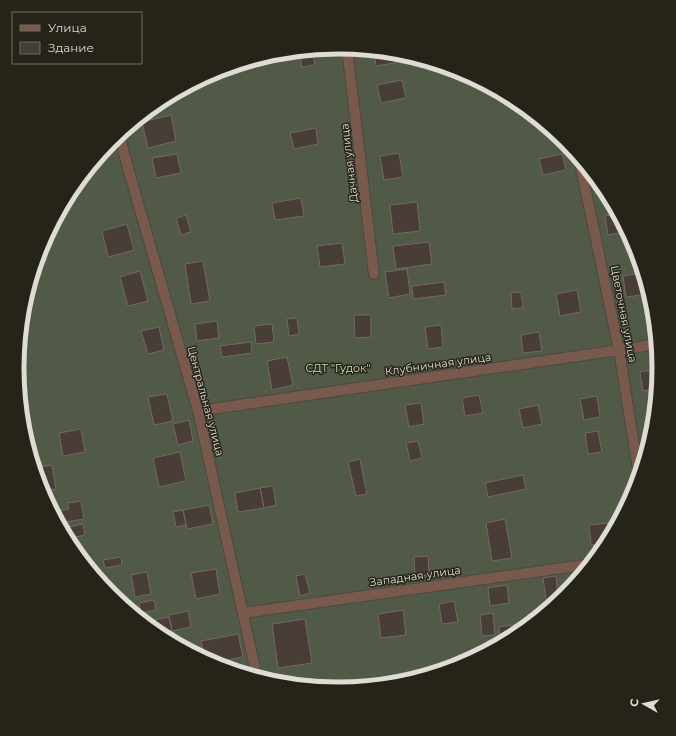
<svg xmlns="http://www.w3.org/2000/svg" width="676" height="736" font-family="Montserrat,sans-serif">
<rect width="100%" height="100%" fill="#302d21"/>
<circle fill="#505a47" cx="338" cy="368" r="320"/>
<g fill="#493d37" stroke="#766862">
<polygon points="312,50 315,65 302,67 299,51"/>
<polygon points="374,51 398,53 399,62 376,66"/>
<polygon points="402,80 406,98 381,103 377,85"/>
<polygon points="171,115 176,141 148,148 142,122"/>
<polygon points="316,128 318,144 294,149 290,133"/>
<polygon points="399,153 403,177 384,180 380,156"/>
<polygon points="177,154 181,173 156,178 152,158"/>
<polygon points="562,154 566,170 543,175 539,159"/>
<polygon points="301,198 304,216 275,220 272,203"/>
<polygon points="417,202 420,231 393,234 390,205"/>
<polygon points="618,214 631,239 626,240 625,232 608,235 605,216"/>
<polygon points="186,215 191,232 181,235 176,218"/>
<polygon points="127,224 134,250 108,257 102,231"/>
<polygon points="429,242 432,264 396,269 393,246"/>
<polygon points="342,243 345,264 320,267 317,246"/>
<polygon points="203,261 210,301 191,304 185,264"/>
<polygon points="407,269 410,294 389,298 385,272"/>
<polygon points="140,271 148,301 128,306 120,277"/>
<polygon points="643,273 649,294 626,297 623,276"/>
<polygon points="444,282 446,295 413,299 412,286"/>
<polygon points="577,290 581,312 560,316 556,294"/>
<polygon points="521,292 523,308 512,309 511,293"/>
<polygon points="354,315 371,315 371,337 355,338"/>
<polygon points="297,318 299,334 289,336 287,319"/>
<polygon points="217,321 219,338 197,341 195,324"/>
<polygon points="272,324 274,342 256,344 254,326"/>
<polygon points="441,325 443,347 428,349 425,327"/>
<polygon points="159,327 164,350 148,354 141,331"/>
<polygon points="539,332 542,351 523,353 521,335"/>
<polygon points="251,342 252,353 222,357 220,346"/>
<polygon points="287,357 293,385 272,390 267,361"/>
<polygon points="659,369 657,389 643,391 640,372"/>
<polygon points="167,394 173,421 154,425 148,397"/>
<polygon points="479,395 483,413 465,416 462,398"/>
<polygon points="597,396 600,417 584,420 580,399"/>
<polygon points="421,403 424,424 409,427 405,405"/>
<polygon points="538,405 542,424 523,428 519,409"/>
<polygon points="189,420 193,441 178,445 173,424"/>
<polygon points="81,429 85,452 63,456 59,433"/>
<polygon points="598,431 602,452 588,454 585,433"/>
<polygon points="418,441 422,458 410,461 406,443"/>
<polygon points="180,452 186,481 159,487 153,458"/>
<polygon points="360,459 367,494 356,496 348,462"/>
<polygon points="52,465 56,489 44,491 40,467"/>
<polygon points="523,475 526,489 488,497 485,483"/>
<polygon points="273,486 276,505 264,508 260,488"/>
<polygon points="260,488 264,508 238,512 235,493"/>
<polygon points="81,501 84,519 59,523 53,512 69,509 68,503"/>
<polygon points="209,505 213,524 187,529 183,510"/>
<polygon points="183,510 186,525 176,527 173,512"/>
<polygon points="505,519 512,558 492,561 486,523"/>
<polygon points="609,523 610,536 606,544 591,545 589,525"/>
<polygon points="83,524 85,535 71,538 68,527"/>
<polygon points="428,556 429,575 415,576 414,557"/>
<polygon points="121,557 122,565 105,568 103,560"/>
<polygon points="216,569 220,594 196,599 191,573"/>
<polygon points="147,572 151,594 135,597 131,575"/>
<polygon points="305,574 310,593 300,596 296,576"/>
<polygon points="556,576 558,598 546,599 543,578"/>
<polygon points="507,585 509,603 490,606 488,588"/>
<polygon points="154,600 156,610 141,613 139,603"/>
<polygon points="454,601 458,622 442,624 439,604"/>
<polygon points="403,610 406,635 381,638 378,614"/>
<polygon points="188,611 191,627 172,631 169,615"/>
<polygon points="493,613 495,635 482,636 480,615"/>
<polygon points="169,617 172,631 157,633 149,626 148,621"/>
<polygon points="305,619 312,663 278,668 272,624"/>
<polygon points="525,623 526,627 516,635 501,643 499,627"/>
<polygon points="238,634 243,657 212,663 205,659 201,641"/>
<polygon points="221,661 222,667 212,663"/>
</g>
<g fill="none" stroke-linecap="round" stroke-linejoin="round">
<g stroke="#4c493e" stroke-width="12">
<g id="minor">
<polyline points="347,48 374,274"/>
<polyline points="119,134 128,168 198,411 257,677"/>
<polyline points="579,158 619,350 639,476"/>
<polyline points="21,410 30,454"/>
<polyline points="198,411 619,350 657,344"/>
<polyline points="243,613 591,564"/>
</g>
</g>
<use href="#minor" stroke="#78594c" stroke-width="10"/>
</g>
<g text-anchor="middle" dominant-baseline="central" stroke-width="3" stroke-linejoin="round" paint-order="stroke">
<g font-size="11" fill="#dedcd4" stroke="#262318">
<text transform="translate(349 163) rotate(-97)">Дачная улица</text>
<text transform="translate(624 314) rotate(79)">Цветочная улица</text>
<text transform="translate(438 364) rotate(-8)">Клубничная улица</text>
<text transform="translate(206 401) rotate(75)">Центральная улица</text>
<text transform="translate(415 576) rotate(-8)">Западная улица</text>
</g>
<g font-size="11" fill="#c7e1af" stroke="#262318">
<text x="338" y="368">СДТ "Гудок"</text>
</g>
</g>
<path d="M0 0H676V736H0ZM24 368a314 314 0 1 1 628 0a314 314 0 1 1-628 0Z" fill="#262318" fill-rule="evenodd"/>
<path fill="none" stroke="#dedcd4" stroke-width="5" d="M24 368a314 314 0 1 1 628 0a314 314 0 1 1-628 0Z"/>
<rect x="12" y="12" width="130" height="52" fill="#262318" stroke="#706d63"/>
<rect x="20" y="25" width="20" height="6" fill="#78594c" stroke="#706d63"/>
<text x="48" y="32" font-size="12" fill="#dedcd4">Улица</text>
<rect x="20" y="42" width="20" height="12" fill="#493d37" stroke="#706d63"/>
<text x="48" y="52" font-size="12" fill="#dedcd4">Здание</text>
<g transform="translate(644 704) rotate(278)" stroke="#262318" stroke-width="3" paint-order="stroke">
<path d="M0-3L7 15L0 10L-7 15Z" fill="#dedcd4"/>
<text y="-6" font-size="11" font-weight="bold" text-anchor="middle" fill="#dedcd4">С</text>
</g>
</svg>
